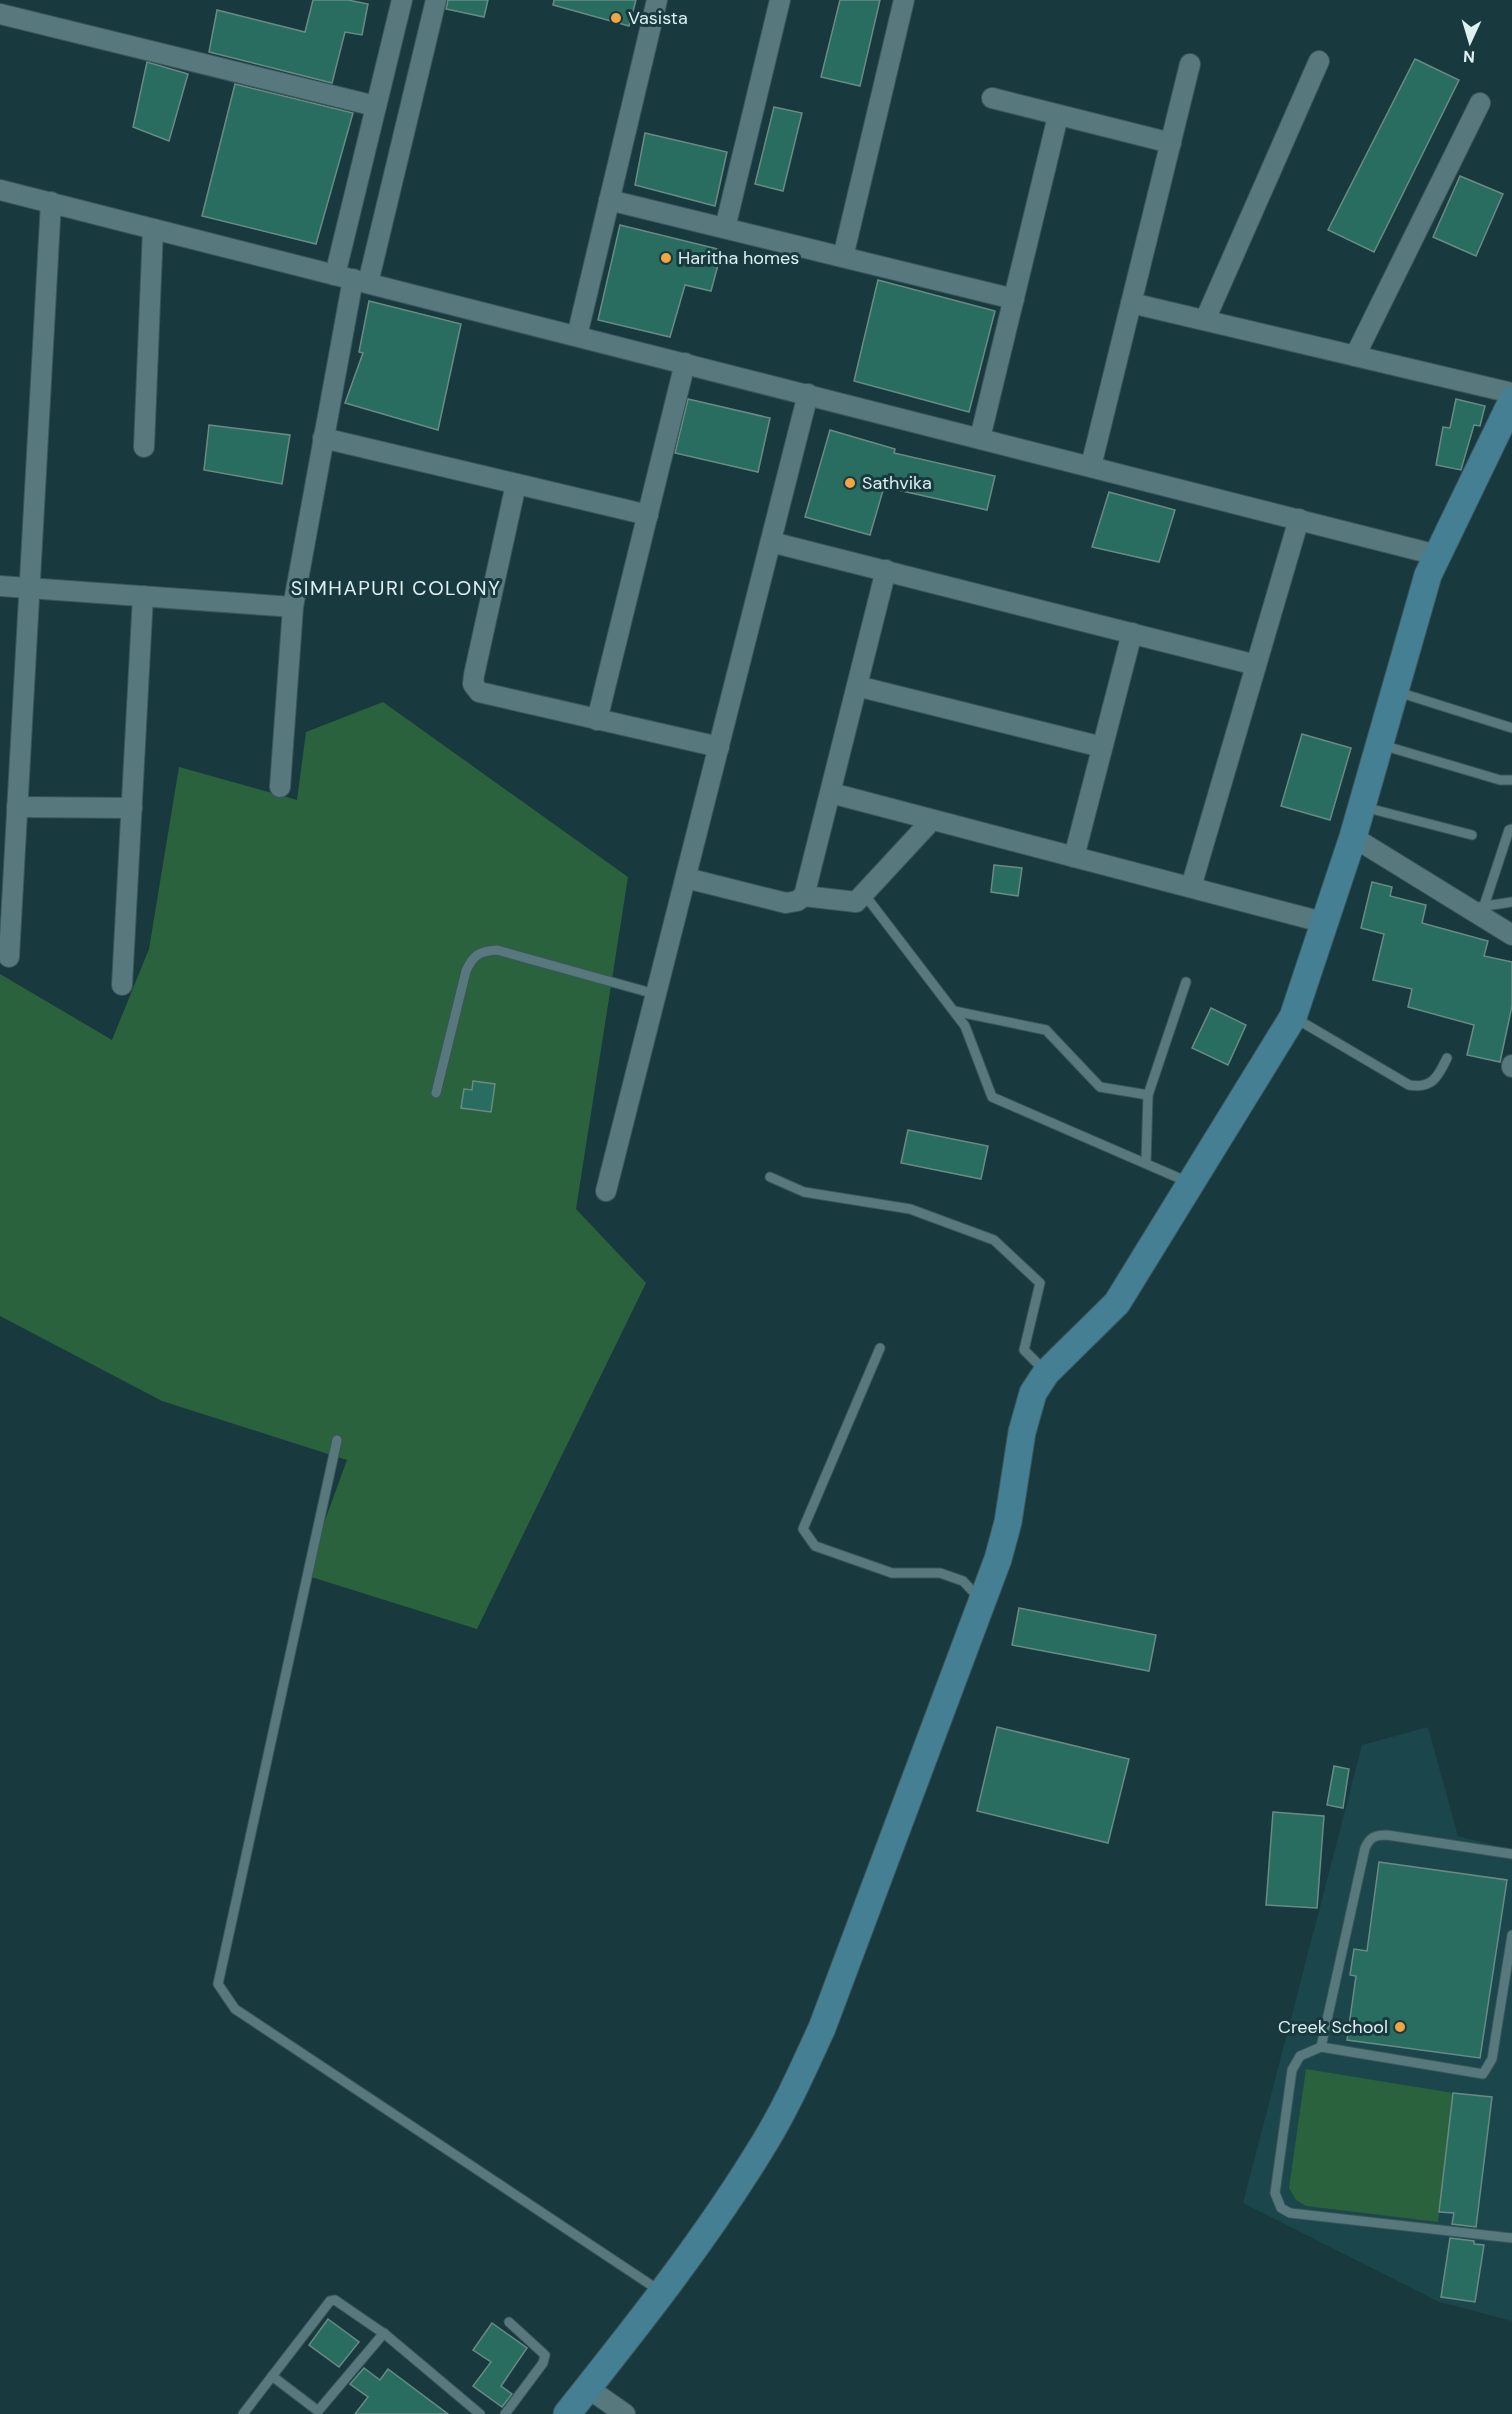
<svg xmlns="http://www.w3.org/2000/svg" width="1512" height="2414" font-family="'DM Sans',sans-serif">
<rect width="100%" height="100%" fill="#18393e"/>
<polygon fill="#1a464c" points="1428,1727 1458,1836 1512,1850 1512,2321 1439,2302 1243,2203 1362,1745"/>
<g fill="#2a623d">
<polygon points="383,702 628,877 576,1209 646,1283 477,1629 305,1575 347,1460 162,1401 0,1316 0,974 112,1040 149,949 179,767 297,800 306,732"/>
<polygon points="1306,2069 1453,2093 1438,2222 1306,2206 1296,2200 1289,2188"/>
</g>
<g fill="#296c60" stroke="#6a8b84" stroke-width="1.5">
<polygon points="313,0 348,0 368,4 362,35 345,32 332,83 209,52 217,10 305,32"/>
<polygon points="448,0 488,0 484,17 446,9"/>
<polygon points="554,0 636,0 629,26 553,5"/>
<polygon points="840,0 880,0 860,86 821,77"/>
<polygon points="1415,59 1459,80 1374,252 1328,230"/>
<polygon points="147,62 188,74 169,141 133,127"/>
<polygon points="235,84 353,113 316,244 202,216"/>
<polygon points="774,107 802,113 783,191 755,184"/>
<polygon points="645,133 727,152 715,206 635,185"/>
<polygon points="1460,176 1503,194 1476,256 1433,237"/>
<polygon points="620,225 722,250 711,291 685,285 670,337 598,320"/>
<polygon points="878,280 995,311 969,412 854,381"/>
<polygon points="369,301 461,324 438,430 345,403 363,353 359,352"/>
<polygon points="688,399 770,418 758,472 675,453"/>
<polygon points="1456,399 1485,406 1480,426 1474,425 1461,470 1436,465 1443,427 1450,428"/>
<polygon points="209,425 290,435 282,484 204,470"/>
<polygon points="830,430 895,449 894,453 995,476 987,510 884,487 870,535 805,517"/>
<polygon points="1109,492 1175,510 1159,562 1092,547"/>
<polygon points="1302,734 1351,748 1330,820 1281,806"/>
<polygon points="994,865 1022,868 1018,896 991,892"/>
<polygon points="1372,882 1392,887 1390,896 1426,905 1422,923 1488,941 1484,956 1512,962 1512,1006 1500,1062 1467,1055 1474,1025 1408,1007 1412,989 1373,980 1384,934 1361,928"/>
<polygon points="1211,1008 1246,1025 1228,1065 1192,1048"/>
<polygon points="473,1081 495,1084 491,1112 461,1108 464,1089 472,1090"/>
<polygon points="908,1130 988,1146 981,1179 901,1163"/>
<polygon points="1019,1608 1156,1635 1149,1671 1012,1645"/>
<polygon points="997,1727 1129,1759 1108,1843 977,1811"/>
<polygon points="1334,1766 1349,1769 1343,1808 1327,1805"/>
<polygon points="1273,1812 1324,1816 1317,1908 1266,1905"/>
<polygon points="1379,1862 1507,1880 1480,2058 1347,2040 1356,1976 1350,1975 1354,1949 1367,1951"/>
<polygon points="1453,2093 1492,2097 1476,2227 1452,2224 1454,2213 1439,2212"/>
<polygon points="1450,2238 1474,2241 1474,2244 1484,2245 1475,2302 1441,2297"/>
<polygon points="328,2319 359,2342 339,2367 309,2345"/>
<polygon points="492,2323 527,2348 501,2386 512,2394 502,2407 473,2386 491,2362 473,2350"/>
<polygon points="364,2368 380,2380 388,2369 448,2414 355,2414 368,2397 350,2384"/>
</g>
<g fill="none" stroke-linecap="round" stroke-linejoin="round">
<g stroke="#3a565a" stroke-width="11">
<g id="lane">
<polyline points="1398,692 1512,728"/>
<polyline points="1382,745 1500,780 1512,780"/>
<polyline points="1364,807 1472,835"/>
<polyline points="864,894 965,1026 992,1097 1188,1182"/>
<polyline points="1484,906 1509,830 1512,829"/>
<polyline points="1479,907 1512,902"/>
<polyline points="954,1011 1046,1030 1100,1087 1148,1095"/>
<path d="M1295,1018L1409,1085C1432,1089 1438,1077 1447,1058"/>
<path d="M436,1093L466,971C473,955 480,951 497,950L655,994"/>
<polyline points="1146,1163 1148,1095 1186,982"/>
<polyline points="770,1177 804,1192 910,1209 994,1240 1040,1283 1024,1350 1045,1371"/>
<polyline points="880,1348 803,1529 815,1546 892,1573 940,1573 963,1581 980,1599"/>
<polyline points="337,1440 218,1984 235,2009 660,2291"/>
<polyline points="1512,1935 1492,2059 1483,2074 1321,2047 1300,2056 1292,2070 1275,2193 1281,2208 1290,2213 1512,2238"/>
<path d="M1321,2047L1365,1848C1370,1837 1375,1835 1387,1835L1512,1854"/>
<polyline points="272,2376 318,2411 384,2333"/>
<polyline points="243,2414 330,2301 335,2300 386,2335 480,2414"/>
<polyline points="505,2414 543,2363 545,2355 509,2322"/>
</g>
</g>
<g stroke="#3a565a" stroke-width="22">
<g id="street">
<polyline points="0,14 375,106"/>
<polyline points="992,98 1171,143"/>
<polyline points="0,190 1437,555"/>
<polyline points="609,200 1014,299"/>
<polyline points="725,228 780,0"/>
<polyline points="843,257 904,0"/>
<polyline points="335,275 402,0"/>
<polyline points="368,283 436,0"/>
<polyline points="1131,303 1512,393"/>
<polyline points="1205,320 1319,61"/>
<polyline points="577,336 657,0"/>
<polyline points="1355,356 1480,103"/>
<polyline points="323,438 648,515"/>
<polyline points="980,438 1058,116"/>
<polyline points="144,447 153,229"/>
<polyline points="1091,466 1190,64"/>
<polyline points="516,484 474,675 473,684 479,692 719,747"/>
<polyline points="771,542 1256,665"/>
<polyline points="0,586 293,607 353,279"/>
<polyline points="857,686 1102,747"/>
<polyline points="597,720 685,363"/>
<polyline points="280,787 293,607"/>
<polyline points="831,793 1326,923"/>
<polyline points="17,807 132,808"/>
<polyline points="1353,837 1512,935"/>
<polyline points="1074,857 1132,633"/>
<polyline points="686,878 786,903 797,901 804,896 886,570"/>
<polyline points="1191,887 1299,519"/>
<polyline points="804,896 856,902 932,820"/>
<polyline points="9,957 51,202"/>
<polyline points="122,985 143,596"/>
<polyline points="1512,1065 1512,1067"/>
<polyline points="606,1191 808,394"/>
<polyline points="588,2388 625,2414"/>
</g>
</g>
<g stroke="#3a565a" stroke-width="29">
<path id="secondary" d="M567,2414C637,2326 707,2238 765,2142C787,2106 804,2067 822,2028L998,1559L1008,1522L1022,1432L1033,1393L1046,1373L1117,1303L1293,1017L1353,837L1428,575L1512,401"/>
</g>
<use href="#lane" stroke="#57797e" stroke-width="9"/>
<use href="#street" stroke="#57797e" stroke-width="20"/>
<use href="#secondary" stroke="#457f93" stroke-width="27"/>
</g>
<g fill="#f2a541" stroke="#18393e" stroke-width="2">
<circle cx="616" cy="18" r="6"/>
<circle cx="666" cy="258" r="6"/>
<circle cx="850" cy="483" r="6"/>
<circle cx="1400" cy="2027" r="6"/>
</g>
<g text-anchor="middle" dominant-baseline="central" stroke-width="6" stroke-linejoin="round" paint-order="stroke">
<g font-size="18" fill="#def0f2" stroke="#18393e" text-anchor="start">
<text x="628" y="18">Vasista</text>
<text x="678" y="258">Haritha homes</text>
<text x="862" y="483">Sathvika</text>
<text x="1388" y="2027" text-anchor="end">Creek School</text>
</g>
<g font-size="20" letter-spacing="1.5" fill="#def0f2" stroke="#18393e">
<text x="396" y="588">SIMHAPURI COLONY</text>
</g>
</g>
<g transform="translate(1470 42) rotate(184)" stroke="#18393e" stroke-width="4.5" paint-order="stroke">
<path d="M0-4.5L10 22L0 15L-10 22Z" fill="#def0f2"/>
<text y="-9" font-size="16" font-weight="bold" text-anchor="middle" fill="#def0f2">N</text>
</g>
</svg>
